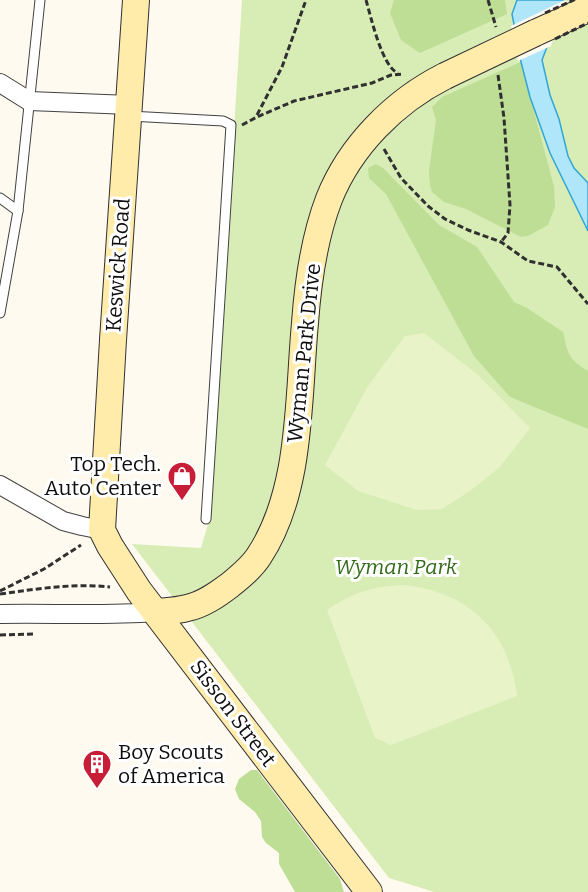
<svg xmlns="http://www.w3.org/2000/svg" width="588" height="892" font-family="Bitter,serif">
<rect width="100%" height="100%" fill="#fffaef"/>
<polygon fill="#d8ecb6" points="242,0 588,0 588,892 434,892 389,878 132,544 201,548 210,517"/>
<g fill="#bdde94">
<polygon points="394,0 505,0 507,14 420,53 401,40 390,13"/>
<polygon points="521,62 554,187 555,207 548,225 528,236 521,237 466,209 444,202 432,192 430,185 429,171 436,120 432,107 442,97"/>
<path d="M376,164L383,168L439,225L477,247L514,302L527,308L563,332C568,354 568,359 588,371V429L510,397L474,356L386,194L369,178L368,168Z"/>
<polygon points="251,770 257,770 340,879 344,892 295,892 279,864 279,853 266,843 262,837 261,821 255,812 239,799 235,789 239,779"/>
</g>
<g fill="#e9f3c8">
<polygon points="424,333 477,374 530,428 499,468 470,491 442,509 417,510 358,491 325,465 368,386 405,336"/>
<path d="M404,585C469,592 509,631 517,696L391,745L375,738L327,610C352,593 373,586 404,585Z"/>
</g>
<polygon fill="#b0e6fa" stroke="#32a6d6" stroke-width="1.5" points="517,0 565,0 542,60 550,95 559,119 568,156 574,168 588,183 588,231 550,153 530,97 521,62 512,14"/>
<polygon fill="#fffaef" points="565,0 567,1 551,46 518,61 511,26"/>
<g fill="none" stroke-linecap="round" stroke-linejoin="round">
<g stroke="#414141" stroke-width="11">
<g id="lane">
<polyline points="129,116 223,121 231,125 206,519"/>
<polyline points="0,198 18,211"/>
<polyline points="0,313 18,211 40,0"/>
</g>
</g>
<g stroke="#414141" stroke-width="20">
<g id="street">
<polyline points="0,83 29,101 130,105"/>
<polyline points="0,485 63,521 82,526 102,530"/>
<path d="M0,614C52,613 104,616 155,612"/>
</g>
</g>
<g stroke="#303030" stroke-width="28">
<g id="secondary">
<polyline points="136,0 113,340 102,530 110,546 139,591 369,892"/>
<polyline points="535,33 588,9"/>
<path d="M155,612C166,611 177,611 187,608C203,605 218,594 230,585C241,576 252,567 259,556C302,491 298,398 305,323C308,281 314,238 329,199C350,146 395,101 445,76"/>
</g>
</g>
<g stroke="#303030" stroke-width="3" stroke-dasharray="6 3" stroke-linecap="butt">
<path d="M366,0C371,17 382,67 398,73"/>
<polyline points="488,0 496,27"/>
<polyline points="498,75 504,118 510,205 508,233 501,242"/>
<polyline points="257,115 282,67 306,0"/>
<polyline points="242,125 257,117 294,101 372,83 391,75 404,74"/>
<polyline points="384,149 401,178 428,206 445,219 468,230 501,242 528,261 557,267 588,304"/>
<polyline points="0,591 44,569 81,545"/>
<path d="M0,594C37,589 72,583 110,587"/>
<polyline points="0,635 33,634"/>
</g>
<use href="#lane" stroke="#fff" stroke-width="9"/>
<use href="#street" stroke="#fff" stroke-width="18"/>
<use href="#secondary" stroke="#ffecaa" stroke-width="26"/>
<g stroke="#303030" stroke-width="28" stroke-linecap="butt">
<polyline id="secondary-bridge" points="445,76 535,33"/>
</g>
<g stroke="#303030" stroke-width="3" stroke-dasharray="6 3" stroke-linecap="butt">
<polyline points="545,13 574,0"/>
<polyline points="555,39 588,23"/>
</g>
<use href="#secondary-bridge" stroke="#ffecaa" stroke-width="26"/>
</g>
<defs>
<g id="shop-pin" transform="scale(1.5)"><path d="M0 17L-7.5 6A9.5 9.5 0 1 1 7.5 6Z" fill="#c81d37" stroke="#fff"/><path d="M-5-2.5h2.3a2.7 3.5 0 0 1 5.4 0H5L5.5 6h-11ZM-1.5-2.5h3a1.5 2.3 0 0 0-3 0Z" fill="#fff"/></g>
<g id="building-pin" transform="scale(1.5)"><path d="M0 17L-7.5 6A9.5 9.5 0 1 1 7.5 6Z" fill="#c81d37" stroke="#fff"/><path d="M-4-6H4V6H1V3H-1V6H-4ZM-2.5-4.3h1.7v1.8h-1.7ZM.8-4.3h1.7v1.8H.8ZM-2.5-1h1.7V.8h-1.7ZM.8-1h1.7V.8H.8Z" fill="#fff"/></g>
</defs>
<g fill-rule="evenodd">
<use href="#shop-pin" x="182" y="476"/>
<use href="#building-pin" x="97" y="764"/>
</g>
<g text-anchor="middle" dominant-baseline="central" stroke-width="6" stroke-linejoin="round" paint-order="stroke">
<g font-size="21" fill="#0e0e0e" stroke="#fff">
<text transform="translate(118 265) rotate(-86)">Keswick Road</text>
<text transform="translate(304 353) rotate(-84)">Wyman Park Drive</text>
<text transform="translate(233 713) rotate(53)">Sisson Street</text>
</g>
<g font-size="21" fill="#0e0e0e" stroke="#fff" text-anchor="end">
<text x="161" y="464">Top Tech.<tspan x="161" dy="24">Auto Center</tspan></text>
<text x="118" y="752" text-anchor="start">Boy Scouts<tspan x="118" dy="24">of America</tspan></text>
</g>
<g font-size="21" font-style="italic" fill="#336b1a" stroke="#fff">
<text x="396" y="567">Wyman Park</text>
</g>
</g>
</svg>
